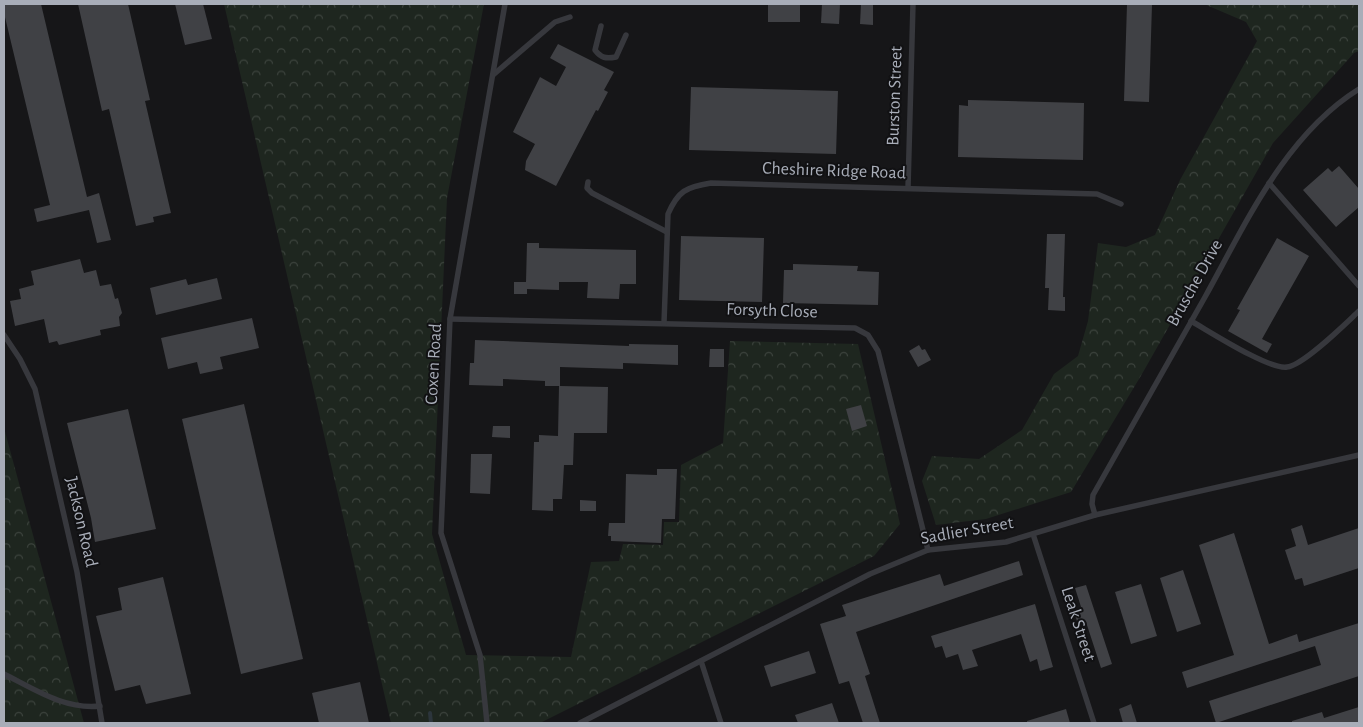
<svg xmlns="http://www.w3.org/2000/svg" width="1363" height="727" font-family="'Alegreya Sans',sans-serif">
<defs>
<pattern id="forest-crowns" width="20" height="18" patternUnits="userSpaceOnUse" patternTransform="scale(1.25)"><rect width="20" height="18" fill="#1e261f"/><path d="M2 6a3 3 0 1 1 6 0M12 15a3 3 0 1 1 6 0" fill="none" stroke="#3c433d"/></pattern>
</defs>
<rect width="100%" height="100%" fill="#161618"/>
<g fill="url(#forest-crowns)">
<polygon points="224,4 484,4 447,198 432,534 466,655 571,657 591,562 619,561 623,544 663,545 664,522 679,522 681,465 723,443 730,341 858,344 900,524 874,556 540,723 391,723"/>
<polygon points="1204,4 1359,4 1359,51 1354,53 1273,143 1142,374 1071,492 986,519 936,525 922,481 932,456 979,459 1022,430 1054,374 1078,356 1088,321 1098,243 1126,247 1155,235 1180,180 1257,41 1246,22"/>
<polygon points="4,428 84,723 4,723"/>
</g>
<g fill="none" stroke-linecap="round" stroke-linejoin="round">
<polyline stroke="#2c353c" stroke-width="4" points="430,713 431,723"/>
</g>
<g fill="#404145">
<polygon points="4,4 41,4 87,197 99,193 111,240 97,243 89,210 37,222 34,209 50,205 4,13"/>
<polygon points="78,4 128,4 150,100 145,101 171,213 153,217 154,222 136,226 109,109 102,111"/>
<polygon points="175,4 203,4 212,39 185,45"/>
<rect x="768" y="4" width="32" height="18"/>
<polygon points="822,4 840,4 839,24 821,23"/>
<polygon points="861,4 873,4 873,25 860,24"/>
<polygon points="1127,4 1152,4 1149,102 1124,101"/>
<polygon points="558,44 614,72 604,90 608,92 598,111 596,110 556,186 525,170 526,161 535,144 513,132 540,77 556,86 566,67 550,58"/>
<polygon points="691,87 838,91 836,154 689,150"/>
<polygon points="968,100 1084,103 1083,160 958,157 959,105 968,106"/>
<polygon points="1339,166 1359,189 1359,207 1336,227 1303,190 1328,168 1332,172"/>
<polygon points="1047,234 1065,234 1063,297 1065,297 1065,311 1048,310 1049,288 1045,288"/>
<polygon points="681,236 764,238 762,302 679,300"/>
<polygon points="1277,238 1309,256 1262,339 1272,344 1267,353 1228,331 1240,310 1237,309"/>
<polygon points="527,243 539,243 539,248 636,250 636,284 620,284 619,299 587,298 588,282 559,282 559,290 527,289 527,294 514,294 514,282 526,282"/>
<polygon points="80,259 84,273 96,270 100,286 111,284 115,299 118,298 122,313 119,317 120,326 100,330 101,335 59,345 57,341 49,343 44,319 15,326 10,301 21,299 19,289 34,285 31,271"/>
<polygon points="793,264 858,266 857,271 879,272 878,305 783,303 784,270 793,270"/>
<polygon points="217,278 222,299 156,315 150,288 186,279 188,285"/>
<polygon points="252,318 259,348 220,357 223,369 200,374 197,362 168,369 161,338"/>
<polygon points="475,340 629,346 629,344 678,345 678,365 623,363 623,369 560,367 560,386 608,387 607,433 574,433 573,465 564,465 562,499 553,499 553,511 532,510 534,442 539,442 539,435 558,436 559,386 545,386 545,381 503,379 503,386 469,385 470,363 474,363"/>
<polygon points="919,345 922,350 925,349 931,360 918,367 909,351"/>
<polygon points="710,349 724,349 724,367 709,367"/>
<polygon points="244,404 303,659 241,674 182,419"/>
<polygon points="861,405 867,426 852,431 846,409"/>
<polygon points="128,409 156,529 95,542 91,518 67,423"/>
<polygon points="493,426 510,426 510,438 492,437"/>
<polygon points="471,454 492,454 490,494 470,493"/>
<polygon points="657,469 677,469 675,519 662,519 661,543 611,541 611,536 608,536 609,523 625,523 626,474 657,475"/>
<polygon points="580,500 596,501 596,511 580,511"/>
<polygon points="1302,525 1308,545 1359,528 1359,568 1304,586 1302,578 1295,580 1285,550 1296,546 1291,529"/>
<polygon points="1234,533 1269,644 1297,634 1299,642 1359,623 1359,676 1216,723 1209,701 1321,665 1315,646 1187,688 1182,672 1234,655 1199,545"/>
<polygon points="1019,561 1023,575 856,632 870,674 865,676 880,723 863,723 849,681 839,684 820,624 846,616 842,605 940,574 944,586"/>
<polygon points="1183,570 1201,624 1177,632 1160,578"/>
<polygon points="163,577 191,694 146,704 140,685 115,691 96,616 122,610 118,588"/>
<polygon points="1141,584 1157,636 1131,644 1115,592"/>
<polygon points="1086,585 1112,664 1101,668 1086,622 1078,624 1074,612 1082,610 1075,588"/>
<polygon points="1035,604 1053,667 1040,671 1037,659 1030,662 1021,634 972,650 978,666 963,670 958,654 946,658 942,646 935,648 931,636"/>
<polygon points="809,651 816,673 771,687 764,666"/>
<polygon points="360,682 369,723 319,723 312,693"/>
<polygon points="832,703 839,723 798,723 795,715"/>
<polygon points="1131,704 1137,723 1123,723 1119,709"/>
<polygon points="1359,707 1359,723 1292,723 1292,721 1322,712 1324,718"/>
<polygon points="1066,709 1070,723 1027,723 1027,721"/>
</g>
<g fill="none" stroke-linecap="round" stroke-linejoin="round">
<g stroke="#37383d" stroke-width="5.5">
<path d="M601,26L595,50C601,58 606,59 616,57L626,35"/>
<polyline points="493,75 555,22 570,17"/>
<polyline points="588,182 587,188 592,193 667,232"/>
<polyline points="1269,183 1359,286"/>
<polyline points="908,188 913,4"/>
<polyline points="450,319 855,328 868,335 878,351 928,550"/>
<path d="M1191,321C1209,331 1269,370 1287,367C1304,365 1345,324 1359,311"/>
<path d="M664,323L668,214C678,191 686,187 711,183L1097,194L1121,204"/>
<polyline points="4,335 20,359 35,389 77,572 102,723"/>
<path d="M1095,515L1092,504L1093,495C1130,429 1167,363 1205,297C1246,223 1285,135 1359,89"/>
<polyline points="1033,534 1094,723"/>
<polyline points="701,661 721,723"/>
<path d="M4,674C34,689 65,710 100,706"/>
<polyline points="487,723 480,655 441,533 450,319 505,4"/>
<polyline points="580,723 870,574 928,550 1006,542 1095,515 1359,455"/>
</g>
</g>
<g text-anchor="middle" dominant-baseline="central" stroke-width="4" stroke-linejoin="round" paint-order="stroke">
<g font-size="18" fill="#a8adb8" stroke="#111113">
<text transform="translate(895 96) rotate(-88)">Burston Street</text>
<text transform="translate(834 171) rotate(2)">Cheshire Ridge Road</text>
<text transform="translate(1195 283) rotate(-61)">Brusche Drive</text>
<text transform="translate(772 311) rotate(2)">Forsyth Close</text>
<text transform="translate(434 364) rotate(-87)">Coxen Road</text>
<text transform="translate(81 522) rotate(77)">Jackson Road</text>
<text transform="translate(967 531) rotate(-10)">Sadlier Street</text>
<text transform="translate(1078 624) rotate(72)">Leak Street</text>
</g>
</g>
<rect width="1363" height="727" fill="none" stroke="#a8adb8" stroke-width="10"/>
</svg>
